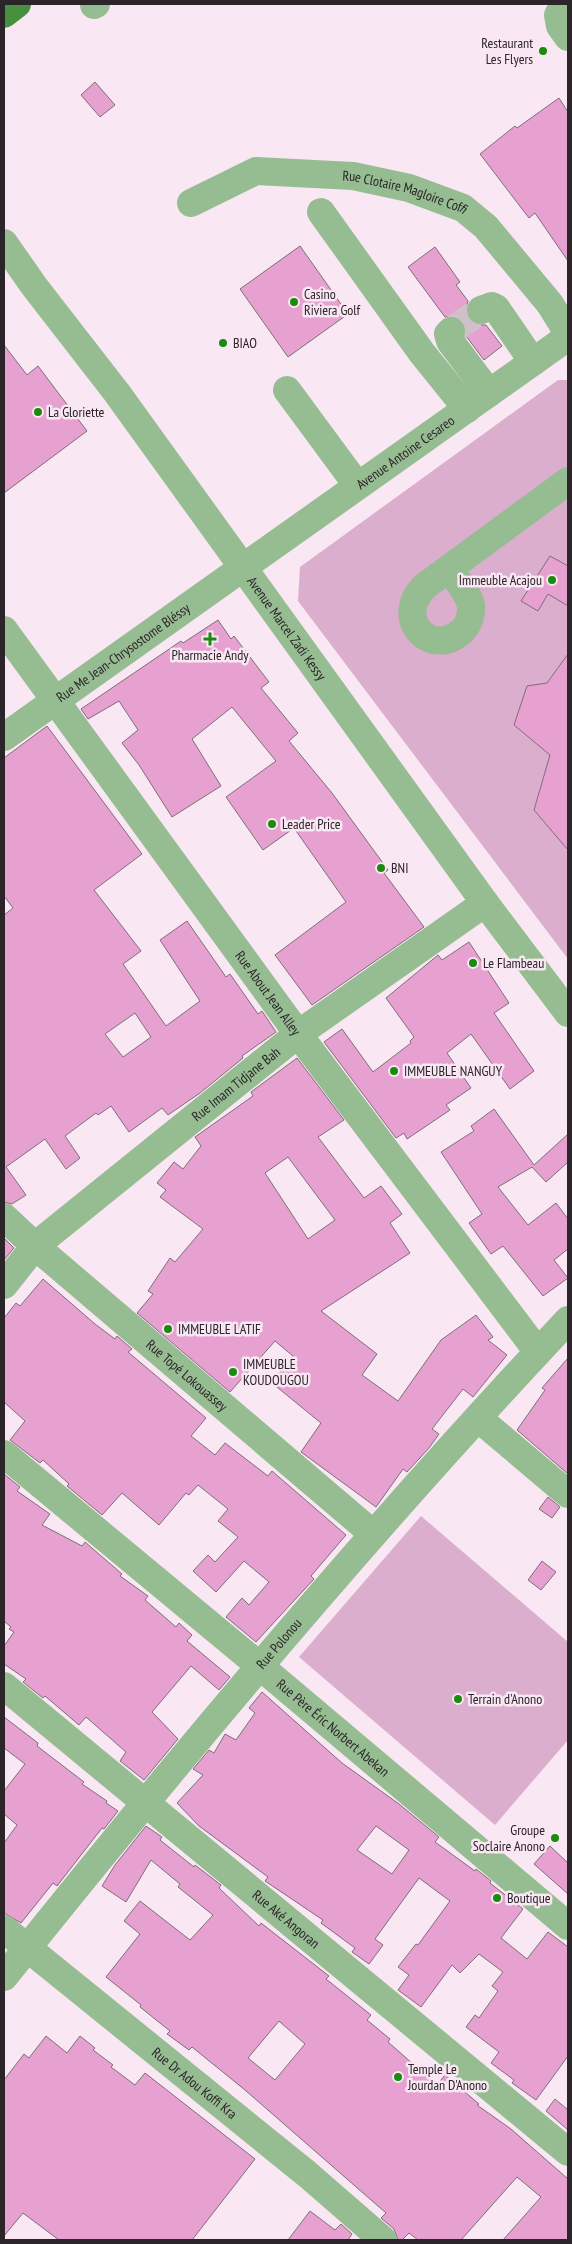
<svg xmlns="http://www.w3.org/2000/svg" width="572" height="2244" font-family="'PT Sans Narrow',sans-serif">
<rect width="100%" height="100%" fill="#f9e7f3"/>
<g fill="#daaecc">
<polygon points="558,380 568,380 568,959 298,601 300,567"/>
<polygon points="421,1516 568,1642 568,1740 495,1825 299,1657"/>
</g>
<g fill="#e6a1d1" stroke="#7f6e79" fill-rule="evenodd">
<polygon points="95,82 115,105 100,117 81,95"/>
<polygon points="559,98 568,112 568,261 535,213 529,218 480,154 515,126 517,128"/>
<polygon points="300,246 348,314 288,357 240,289"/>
<polygon points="435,247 460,282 456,285 468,301 466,308 467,316 471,322 478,325 486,325 502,346 484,360 466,336 466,327 462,320 455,316 445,317 408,267"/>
<polygon points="4,345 27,375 38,366 87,431 4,493"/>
<polygon points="550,556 568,566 568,606 548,594 538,611 521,601"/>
<polygon points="218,620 231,639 234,636 269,682 261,688 298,733 289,741 332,793 388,870 384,873 424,927 312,1005 275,955 346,902 294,828 263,850 226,797 276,761 232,707 192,739 221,786 172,817 139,765 122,743 138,730 119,701 88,719 81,709 181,641 183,643"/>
<polygon points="568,654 568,850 534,810 550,755 514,725 527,686 547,683"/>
<path d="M47,726L142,854L94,890L141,951L123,964L166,1026L200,1001L160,940L187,921L226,977L230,974L258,1014L262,1011L276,1032L242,1056L243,1058L200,1093L168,1115L162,1108L129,1132L111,1106L98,1115L96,1113L65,1136L80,1158L66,1169L45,1139L6,1167L26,1195L12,1204L4,1202V915L13,908L4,896V758ZM135,1013L151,1037L123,1057L105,1034Z"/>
<polygon points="469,942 509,1003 494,1013 534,1071 510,1089 471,1034 447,1053 471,1088 446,1105 450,1110 407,1139 404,1133 396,1138 324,1042 342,1029 373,1072 411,1043 410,1041 414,1037 386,998 438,955 442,960"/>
<path d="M297,1058L344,1120L318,1137L364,1198L381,1186L402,1214L390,1223L410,1253L321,1311L377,1354L362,1375L398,1401L441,1340L476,1315L493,1337L488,1340L507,1355L473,1397L463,1389L432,1429L439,1434L429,1448L407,1472L403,1469L376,1507L301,1452L321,1423L272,1383L293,1356L275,1341L230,1392L137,1313L153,1294L148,1291L170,1258L175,1262L203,1229L160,1197L166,1190L157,1183L174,1162L183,1169L201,1146L195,1137L253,1096L251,1092ZM288,1157L335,1220L308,1239L265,1173Z"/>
<polygon points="494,1109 534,1165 568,1134 568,1162 546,1182 532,1167 498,1187 528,1225 556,1203 568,1219 568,1249 554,1260 568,1278 543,1296 503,1246 491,1254 469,1223 482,1214 441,1152 474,1131 471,1126"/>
<polygon points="4,1238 14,1248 4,1260"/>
<polygon points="43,1279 95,1324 115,1339 117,1336 132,1349 128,1352 206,1418 191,1436 215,1455 225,1443 268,1476 272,1471 346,1535 311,1576 314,1579 256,1642 226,1617 242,1598 249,1605 269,1582 244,1561 216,1592 193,1571 208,1555 215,1562 238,1537 218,1521 228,1509 198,1485 189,1495 186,1493 159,1525 122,1493 102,1515 67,1486 69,1484 43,1460 40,1463 10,1440 25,1421 4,1402 4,1318 16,1303 20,1306"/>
<polygon points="568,1358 568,1474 517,1430 545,1390 542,1388"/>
<polygon points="4,1474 20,1487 17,1491 50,1514 42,1525 82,1546 85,1542 122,1574 120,1576 148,1596 145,1600 176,1627 179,1623 192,1635 187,1641 230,1677 219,1690 191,1666 152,1712 178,1739 144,1780 120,1761 126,1752 86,1717 79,1725 45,1696 43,1698 23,1682 26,1679 4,1664 4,1646 14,1632 9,1629 11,1627 4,1621"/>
<polygon points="548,1497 560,1507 552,1518 539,1509"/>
<polygon points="542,1561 556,1572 541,1590 528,1580"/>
<path d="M262,1692L342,1763L399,1804L439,1837L435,1842L475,1871L476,1869L491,1881L490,1883L523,1909L501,1938L527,1959L548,1932L568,1947V2056L536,2100L512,2083L514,2080L491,2063L499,2052L466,2027L475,2015L479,2018L498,1991L492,1986L503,1972L479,1954L460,1973L452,1965L421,2007L398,1990L409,1975L398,1967L416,1944L418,1945L450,1901L419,1878L375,1939L383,1945L369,1964L352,1952L355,1948L321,1923L323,1920L265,1881L268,1877L199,1826L177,1803L203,1775L193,1769L209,1750L214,1753L225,1734L236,1740L255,1713L249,1708ZM376,1826L409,1850L392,1874L357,1850Z"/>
<polygon points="4,1717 38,1743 37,1746 84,1782 82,1784 107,1801 106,1803 118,1811 104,1829 102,1828 57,1886 53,1883 21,1923 4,1913 4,1843 17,1825 4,1814 4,1791 25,1764 4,1748"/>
<path d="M146,1826L162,1837L160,1840L194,1867L195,1865L221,1885L219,1888L259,1926L261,1923L329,1976L326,1979L371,2015L367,2020L390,2039L388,2042L437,2085L445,2075L479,2104L477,2105L511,2129L568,2179V2240H503L541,2197L517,2177L461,2240H418L409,2233L402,2240H398L394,2229L381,2218L386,2213L245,2090L192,2047L189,2050L167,2034L170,2031L140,2007L141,2005L106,1977L140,1934L124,1921L140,1901L190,1940L213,1915L178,1887L180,1884L151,1860L126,1902L102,1886L115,1865ZM279,2021L305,2044L275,2080L248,2058Z"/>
<polygon points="550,1846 568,1863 568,1894 534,1864"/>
<polygon points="46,2036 67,2053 80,2036 95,2048 93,2050 113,2065 111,2067 135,2085 145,2073 255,2159 192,2240 59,2240 23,2213 4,2236 4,2080 24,2054 29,2058"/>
<polygon points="555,2099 568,2110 568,2130 546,2111"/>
<polygon points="310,2211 335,2230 341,2224 352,2234 348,2240 288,2240"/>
</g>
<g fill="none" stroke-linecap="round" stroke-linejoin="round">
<polyline stroke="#d0c0ca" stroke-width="28" stroke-dasharray="28 14" stroke-linecap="butt" points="451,331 481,310"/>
<g stroke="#96bc91" stroke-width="28">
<polyline points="565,4 558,15 560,26 568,37"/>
<polyline points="94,5 96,4"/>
<path id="s1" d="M191,203L256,171L353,176L409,188L463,208L486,227L550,304L568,333"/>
<polyline points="321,212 422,353 467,409"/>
<path id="s2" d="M4,243L34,286L117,393L485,903L568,1013"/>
<polyline points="481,310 492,306 496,308 533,362"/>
<polyline points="451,331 448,334 450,341 489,393"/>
<polyline points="287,390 357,485"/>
<path d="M449,569C456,579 468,592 471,605C472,613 469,624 463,630C433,660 391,620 425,586L568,481"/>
<path id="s3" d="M4,630L298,1034L538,1352"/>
<path id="s4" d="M4,737L568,337"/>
<path id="s5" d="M4,1217L35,1246L372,1533"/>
<path id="s6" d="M4,1285L35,1246L298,1034L485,903"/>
<polyline points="478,1418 568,1494"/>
<path id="s7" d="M4,1454L261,1667L568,1926"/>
<path id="s8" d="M4,1686L568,2152"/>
<path id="s9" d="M4,1929L307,2174L383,2240"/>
<path id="s10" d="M4,1977C184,1752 370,1530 568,1320"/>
</g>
<polyline stroke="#46903f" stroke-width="28" points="4,14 17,4"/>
</g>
<g fill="#1a8b0f" stroke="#f9e7f3" stroke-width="2">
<circle cx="543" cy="51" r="5"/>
<circle cx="294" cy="302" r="5"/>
<circle cx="223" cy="343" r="5"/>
<circle cx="38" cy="412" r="5"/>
<circle cx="552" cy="580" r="5"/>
<path d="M207.5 631.5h5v5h5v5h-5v5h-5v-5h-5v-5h5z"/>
<circle cx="272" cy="824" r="5"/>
<circle cx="381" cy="868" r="5"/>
<circle cx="473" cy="963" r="5"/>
<circle cx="394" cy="1071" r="5"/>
<circle cx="168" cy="1329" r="5"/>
<circle cx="233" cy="1372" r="5"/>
<circle cx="458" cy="1699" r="5"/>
<circle cx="555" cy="1838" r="5"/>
<circle cx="497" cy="1898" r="5"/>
<circle cx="398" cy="2077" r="5"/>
</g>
<g text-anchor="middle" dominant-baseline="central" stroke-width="5" stroke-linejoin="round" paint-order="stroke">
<g font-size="14" fill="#2b2428" stroke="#f9e7f3" text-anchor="start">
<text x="533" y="43" text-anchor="end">Restaurant<tspan x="533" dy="16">Les Flyers</tspan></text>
<text x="304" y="294">Casino<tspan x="304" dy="16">Riviera Golf</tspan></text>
<text x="233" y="343">BIAO</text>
<text x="48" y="412">La Gloriette</text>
<text x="542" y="580" text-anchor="end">Immeuble Acajou</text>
<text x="210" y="655" text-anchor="middle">Pharmacie Andy</text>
<text x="282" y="824">Leader Price</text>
<text x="391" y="868">BNI</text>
<text x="483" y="963">Le Flambeau</text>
<text x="404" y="1071">IMMEUBLE NANGUY</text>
<text x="178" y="1329">IMMEUBLE LATIF</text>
<text x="243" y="1364">IMMEUBLE<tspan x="243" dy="16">KOUDOUGOU</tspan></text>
<text x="468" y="1699">Terrain d'Anono</text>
<text x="545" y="1830" text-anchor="end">Groupe<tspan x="545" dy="16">Soclaire Anono</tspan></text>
<text x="507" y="1898">Boutique</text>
<text x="408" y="2069">Temple Le<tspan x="408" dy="16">Jourdan D'Anono</tspan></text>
</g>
<g font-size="14" fill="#2b2428" stroke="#f9e7f3">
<text stroke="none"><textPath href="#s1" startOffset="224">Rue Clotaire Magloire Coffi</textPath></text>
<text stroke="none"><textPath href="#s4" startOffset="492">Avenue Antoine Cesareo</textPath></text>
<text stroke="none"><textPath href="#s2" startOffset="478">Avenue Marcel Zadi Kessy</textPath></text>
<text stroke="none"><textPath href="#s4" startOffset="146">Rue Me Jean-Chrysostome Bléssy</textPath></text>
<text stroke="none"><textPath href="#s3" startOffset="449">Rue About Jean Alley</textPath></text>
<text stroke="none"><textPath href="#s6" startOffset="308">Rue Imam Tidjane Bah</textPath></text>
<text stroke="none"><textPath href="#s5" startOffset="242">Rue Topé Lokouassey</textPath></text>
<text stroke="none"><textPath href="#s10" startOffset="432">Rue Polonou</textPath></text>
<text stroke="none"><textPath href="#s7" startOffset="428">Rue Père Éric Norbert Abekan</textPath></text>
<text stroke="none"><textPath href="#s8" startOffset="366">Rue Aké Angoran</textPath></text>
<text stroke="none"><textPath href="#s9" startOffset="245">Rue Dr Adou Koffi Kra</textPath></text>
</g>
</g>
<rect width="572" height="2244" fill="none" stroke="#2b2428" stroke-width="10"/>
</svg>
